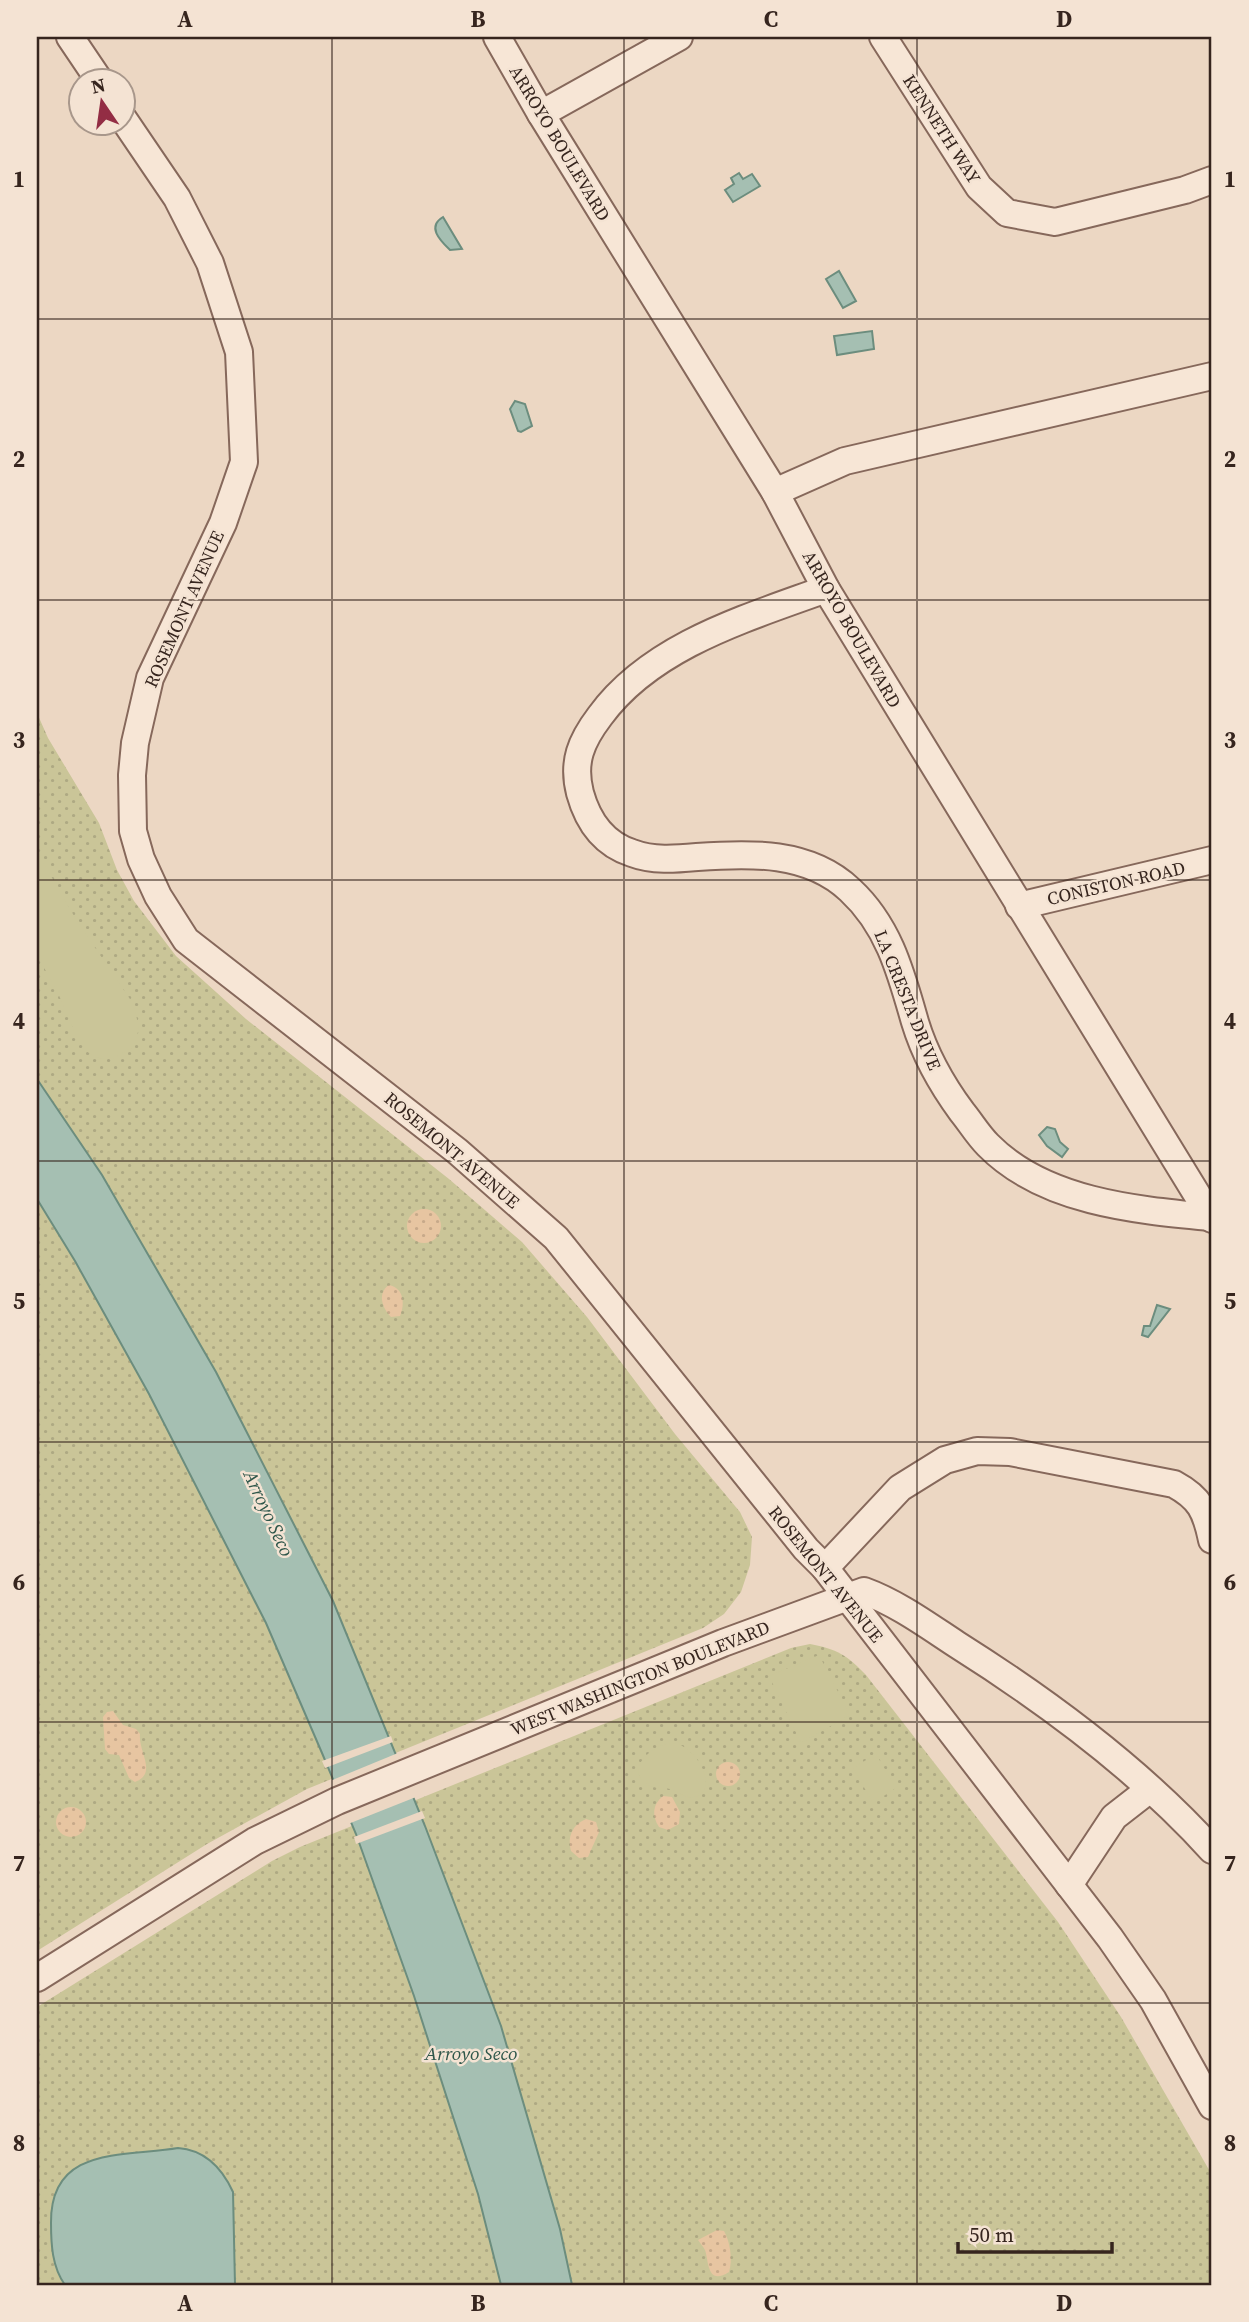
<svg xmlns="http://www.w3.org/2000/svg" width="1249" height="2322" font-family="'Source Serif 4',serif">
<defs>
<pattern id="grass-dots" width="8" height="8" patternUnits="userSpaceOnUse" patternTransform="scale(1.75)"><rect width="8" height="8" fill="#cac598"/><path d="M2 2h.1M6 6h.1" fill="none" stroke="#aea983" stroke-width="1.8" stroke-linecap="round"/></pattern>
<pattern id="sand-dots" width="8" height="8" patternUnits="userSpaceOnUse" patternTransform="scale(1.75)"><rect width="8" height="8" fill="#e7c5a1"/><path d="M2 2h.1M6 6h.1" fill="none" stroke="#c7a98a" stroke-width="1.8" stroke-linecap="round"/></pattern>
</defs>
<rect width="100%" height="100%" fill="#ecd7c3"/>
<g fill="url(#grass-dots)">
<polygon points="37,713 48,738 99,823 117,870 134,901 176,956 246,1019 449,1179 522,1242 587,1317 675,1434 740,1512 752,1537 750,1565 741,1592 724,1614 703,1628 307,1789 207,1844 37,1951"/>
<path d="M810,1644C837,1649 847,1655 866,1675L1058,1922L1121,2017L1212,2175V2285H37V2007L272,1861L300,1847L791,1648Z"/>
</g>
<g fill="url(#sand-dots)">
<circle cx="424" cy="1226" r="17"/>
<path d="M389,1285C404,1288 405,1304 400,1316L391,1317C382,1308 377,1293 389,1285Z"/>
<path d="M113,1711L123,1725L136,1729L140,1734C138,1752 158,1773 135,1782L129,1778L119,1755L109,1754L105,1749L103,1717L107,1712Z"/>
<circle cx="728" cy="1774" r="12"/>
<path d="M663,1796L672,1797L680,1812L679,1824L668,1830L659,1827C652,1816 652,1805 663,1796Z"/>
<circle cx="71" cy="1822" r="15"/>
<path d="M586,1819L596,1822L599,1832L588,1857L579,1858L571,1851C567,1837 572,1825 586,1819Z"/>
<path d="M717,2230L724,2231C730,2241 733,2260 729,2272C707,2286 709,2262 705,2250C703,2246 700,2243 698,2240Z"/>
</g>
<g fill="#cac598">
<polygon points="37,852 77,921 134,1005 139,1029 133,1047 114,1058 104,1059 95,1057 85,1050 74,1031 58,993 37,955"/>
<polygon points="819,1655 850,1715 801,1743 769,1676"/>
<path d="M673,1743C700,1747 719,1793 694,1797C684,1799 679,1791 670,1789C663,1787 655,1789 648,1785C623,1770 652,1744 673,1743Z"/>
<polygon points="876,1754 896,1788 873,1803 853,1768"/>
</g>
<g fill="#a5bfb2" stroke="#6c8d7e" stroke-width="2">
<polygon points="739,173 743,179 752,174 760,186 733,202 725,190 734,184 731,178"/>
<path d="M443,217L462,249L450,250C441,241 426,227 443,217Z"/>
<polygon points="839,271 856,301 843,308 826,279"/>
<polygon points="872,331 874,349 837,355 834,336"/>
<polygon points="515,401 525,404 532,426 521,432 518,431 510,409"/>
<polygon points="37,1079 102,1175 216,1372 333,1601 425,1826 501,2026 560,2229 572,2285 501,2285 478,2194 414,1996 356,1834 322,1753 266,1623 149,1394 75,1261 37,1199"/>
<polygon points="1047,1127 1055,1129 1060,1142 1068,1149 1062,1157 1047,1146 1039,1135"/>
<polygon points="1157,1305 1170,1309 1148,1337 1142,1335 1144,1326 1150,1326"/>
<path d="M178,2148C205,2150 222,2168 233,2192L235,2285H65C52,2267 51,2244 51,2223C50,2145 125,2157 178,2148Z"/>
</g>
<g fill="#ecd7c3">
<polygon points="391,1736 393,1742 325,1768 322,1761"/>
<polygon points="398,1753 416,1797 348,1824 330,1781"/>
<polygon points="422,1811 425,1818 356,1844 354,1837"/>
</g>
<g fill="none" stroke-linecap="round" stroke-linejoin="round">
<g stroke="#86685b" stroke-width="30">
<g id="minor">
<polyline points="70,37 99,80"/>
<polyline points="497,37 541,114 775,492 826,589 1212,1219"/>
<polyline points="883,37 979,187 1007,213 1055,222 1185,190 1212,180"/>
<polyline points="541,114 679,37"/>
<polyline points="122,117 177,198 210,263 239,352 244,462 223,523 150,678 135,743 132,775 133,831 141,859 158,896 186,940 457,1151 556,1238 806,1549 825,1568 1110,1938 1153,2000 1212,2106"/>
<polyline points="775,492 845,461 1212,376"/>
<path d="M826,589C747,618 652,645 600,716C581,741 572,762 580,793C588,822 604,844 632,853C653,861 675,859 697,857C750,853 809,851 850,890C889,926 901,973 915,1022C925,1055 942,1085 962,1112C971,1123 978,1135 988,1145C1044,1202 1136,1210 1211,1217"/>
<polyline points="1019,906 1212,860"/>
<path d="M825,1568L900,1488L945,1460L977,1451L1010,1452L1174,1484C1200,1498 1206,1511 1212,1540"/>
<polyline points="1069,1885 1114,1817 1150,1789"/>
<path d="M37,1978L255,1841L337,1801L723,1643L864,1591C897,1603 927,1625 956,1644C1048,1702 1139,1769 1212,1850"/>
</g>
</g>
<use href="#minor" stroke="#f7e6d6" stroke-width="26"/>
</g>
<path fill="none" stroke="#36251e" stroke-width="2" stroke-opacity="0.55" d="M332,37V2285M624,37V2285M917,37V2285M37,319H1212M37,600H1212M37,880H1212M37,1161H1212M37,1442H1212M37,1722H1212M37,2003H1212"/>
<g text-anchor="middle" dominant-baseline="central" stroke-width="5" stroke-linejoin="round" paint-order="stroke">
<g font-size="18" fill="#36251e" stroke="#f4e3d3">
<text transform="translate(942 129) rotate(57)">KENNETH WAY</text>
<text transform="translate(560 143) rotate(59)">ARROYO BOULEVARD</text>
<text transform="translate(184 609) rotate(-66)">ROSEMONT AVENUE</text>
<text transform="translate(852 629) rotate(60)">ARROYO BOULEVARD</text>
<text transform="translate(1116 883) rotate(-13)">CONISTON ROAD</text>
<text transform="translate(908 1000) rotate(68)">LA CRESTA DRIVE</text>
<text transform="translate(452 1150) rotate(40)">ROSEMONT AVENUE</text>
<text transform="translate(826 1574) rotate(51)">ROSEMONT AVENUE</text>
<text transform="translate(640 1678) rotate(-22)">WEST WASHINGTON BOULEVARD</text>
</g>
<g font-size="19" font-style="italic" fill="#2e564a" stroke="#f4e3d3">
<text transform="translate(269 1513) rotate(65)">Arroyo Seco</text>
<text x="471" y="2053">Arroyo Seco</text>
</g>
</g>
<rect width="1249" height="2322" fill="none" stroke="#f4e3d3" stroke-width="77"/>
<g transform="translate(102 102) rotate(347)"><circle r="33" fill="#f4e3d3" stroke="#a8978b" stroke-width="2"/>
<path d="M0-5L12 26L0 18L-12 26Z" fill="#932d44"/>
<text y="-10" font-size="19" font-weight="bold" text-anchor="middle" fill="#36251e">N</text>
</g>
<path d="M958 2242v10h154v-10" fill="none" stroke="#36251e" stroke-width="3.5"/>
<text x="969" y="2242" font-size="21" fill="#36251e" stroke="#f4e3d3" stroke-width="5" paint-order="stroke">50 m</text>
<rect x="38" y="38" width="1172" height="2246" fill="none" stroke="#36251e" stroke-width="2.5"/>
<g font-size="23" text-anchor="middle" font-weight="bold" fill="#36251e">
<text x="185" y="27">A</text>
<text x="478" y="27">B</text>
<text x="771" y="27">C</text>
<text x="1064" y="27">D</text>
<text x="19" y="187">1</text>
<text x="1230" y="187">1</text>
<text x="19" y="467">2</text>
<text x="1230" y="467">2</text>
<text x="19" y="748">3</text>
<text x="1230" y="748">3</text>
<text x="19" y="1029">4</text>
<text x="1230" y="1029">4</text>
<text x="19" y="1309">5</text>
<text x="1230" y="1309">5</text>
<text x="19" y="1590">6</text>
<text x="1230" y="1590">6</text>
<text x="19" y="1871">7</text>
<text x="1230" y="1871">7</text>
<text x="19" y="2151">8</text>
<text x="1230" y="2151">8</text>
<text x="185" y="2311">A</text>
<text x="478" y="2311">B</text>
<text x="771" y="2311">C</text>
<text x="1064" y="2311">D</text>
</g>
</svg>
